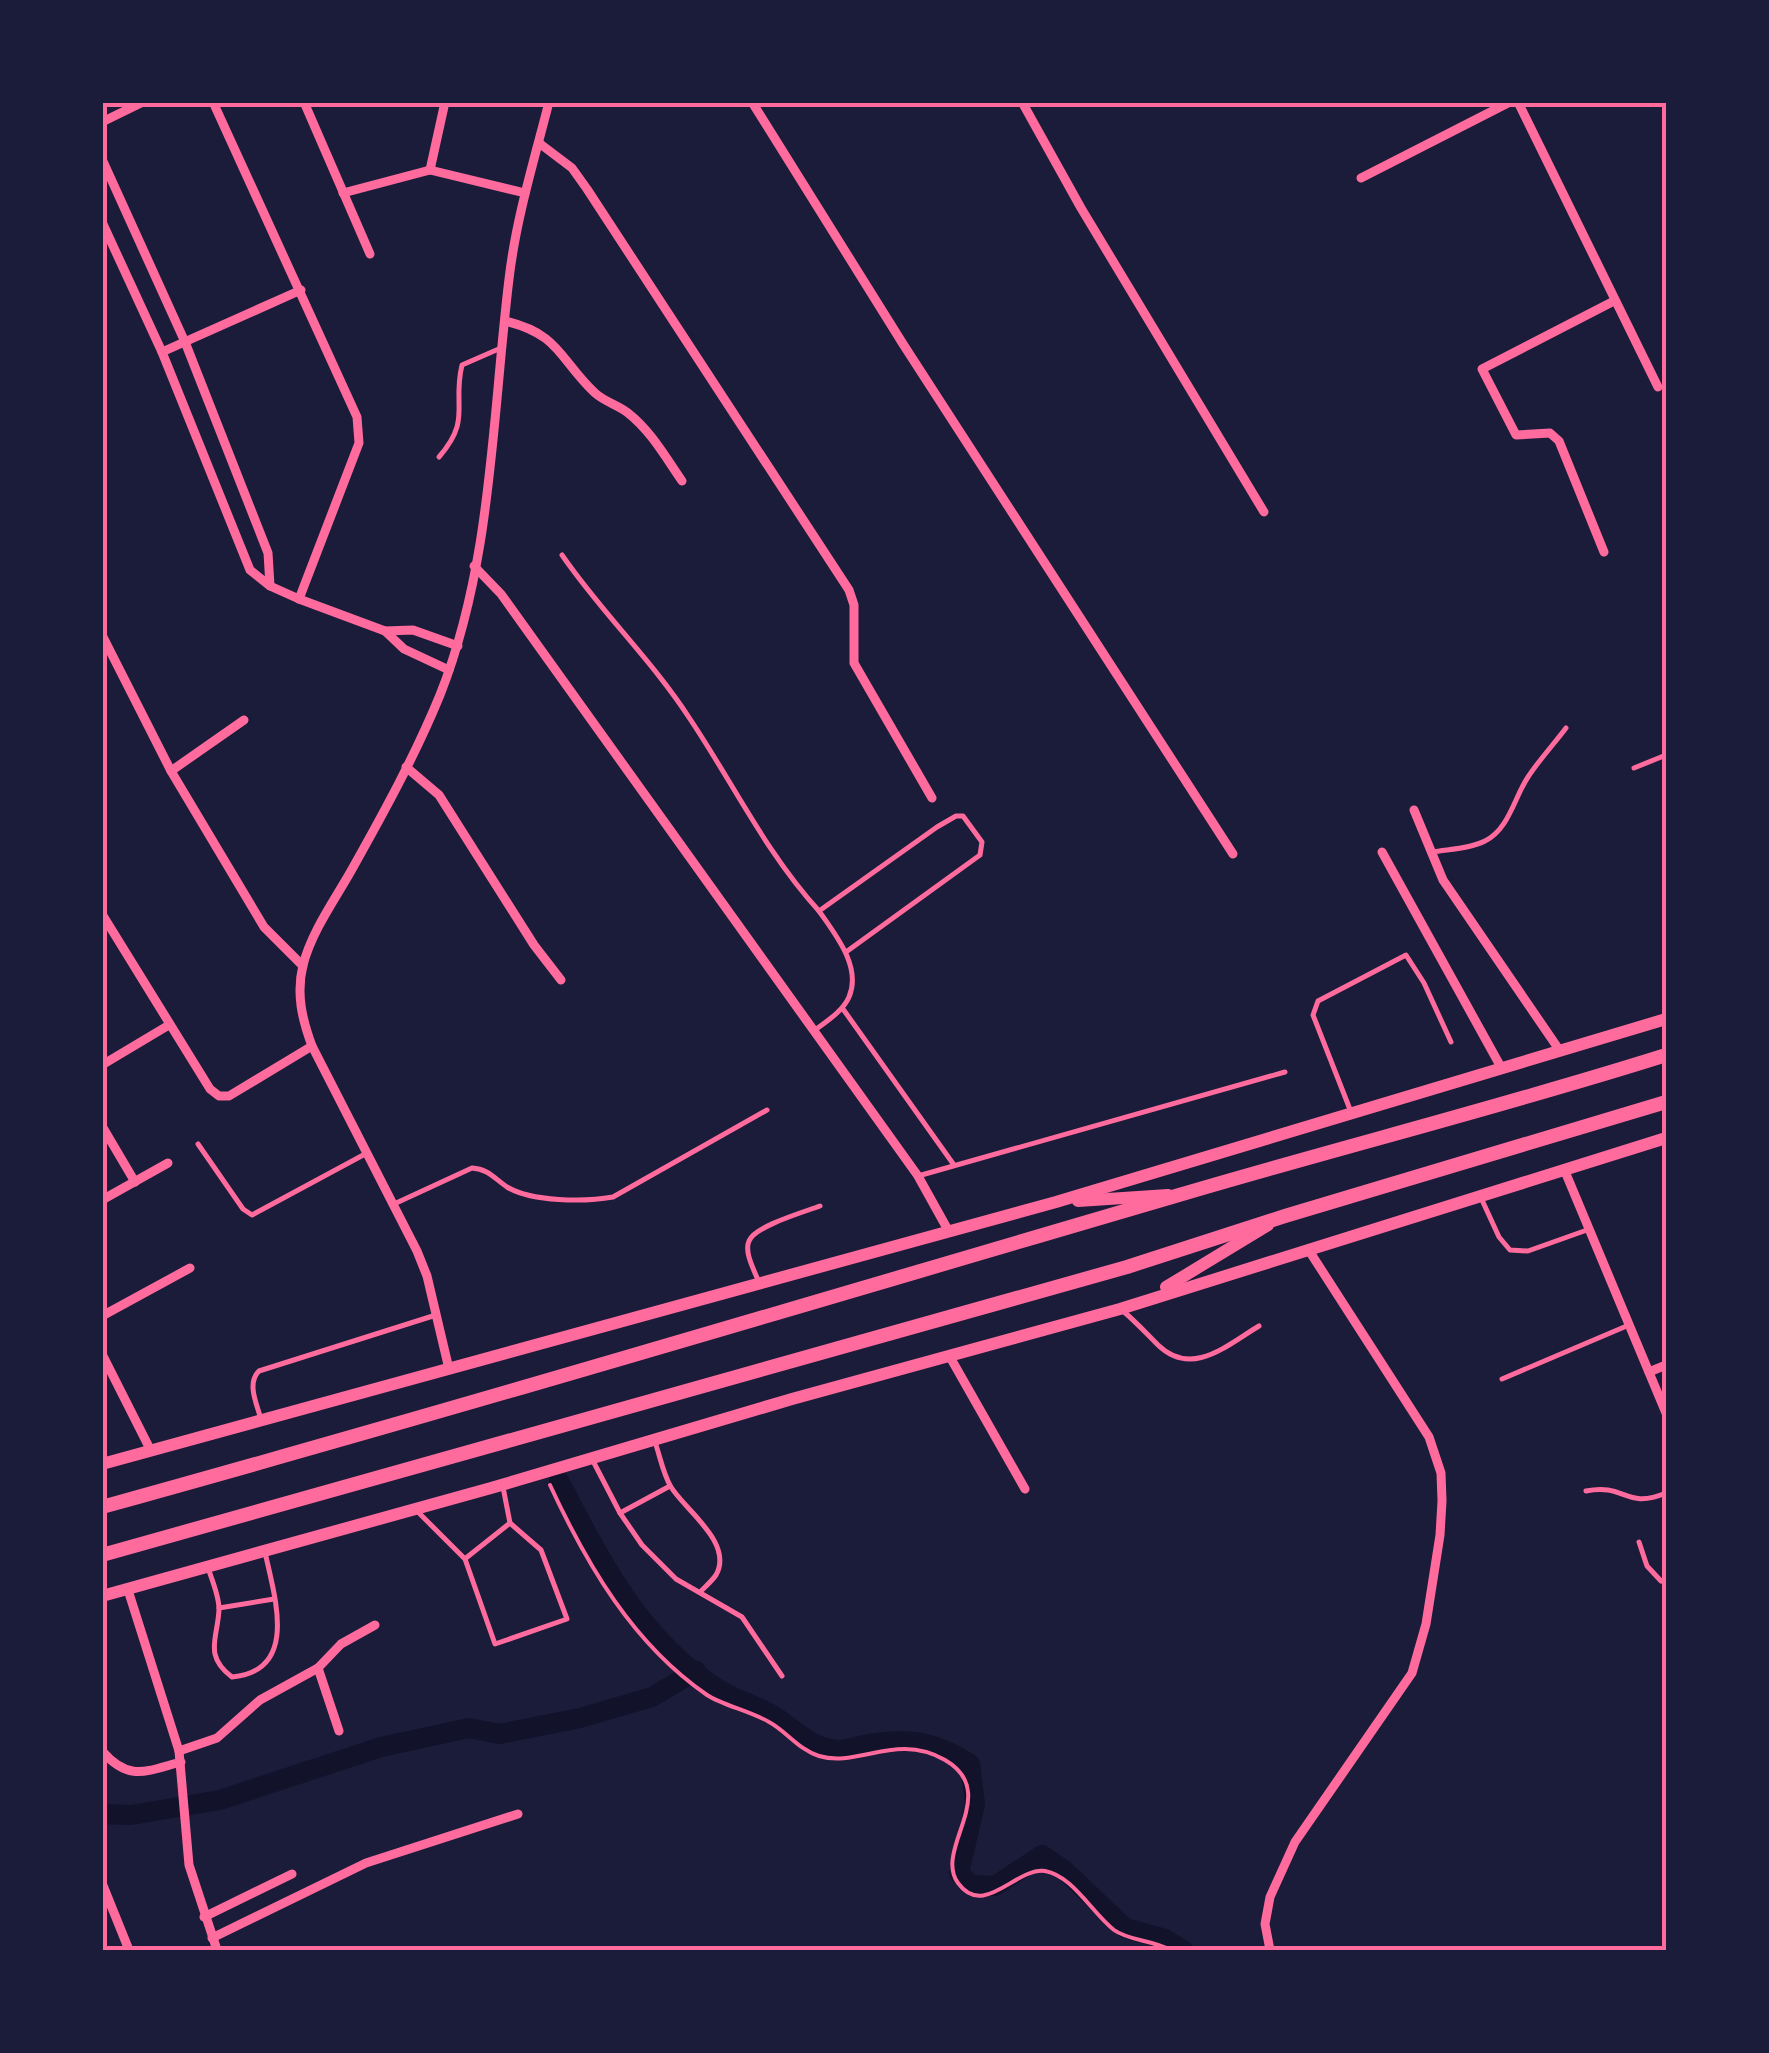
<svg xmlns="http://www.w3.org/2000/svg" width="1769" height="2053" font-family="Barlow,sans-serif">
<rect width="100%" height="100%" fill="#1b1b3a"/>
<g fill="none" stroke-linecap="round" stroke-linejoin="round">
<g stroke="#12122b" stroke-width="20">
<path d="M559,1481C601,1560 637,1636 715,1687C734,1700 758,1705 777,1718C796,1731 813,1749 838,1750C850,1750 863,1744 876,1743C915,1738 937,1743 970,1764L975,1804L959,1873L971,1885L995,1886L1042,1855L1064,1870L1125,1928L1165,1939L1183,1950"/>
<polyline points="102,1814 131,1815 220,1800 381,1747 469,1728 499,1734 580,1718 652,1697 696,1671"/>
</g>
<path stroke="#ff6b9d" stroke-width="4" d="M550,1485C587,1565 633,1644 707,1695C722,1705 750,1711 769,1722C786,1731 799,1750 819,1756C858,1768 896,1732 945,1760C1002,1793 933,1849 958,1883C984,1919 1016,1867 1045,1871C1073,1876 1092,1913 1114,1930C1129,1941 1153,1940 1170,1950"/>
<g stroke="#ff6b9d" stroke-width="5">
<path d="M439,457C472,419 452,406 462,365L501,348"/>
<path d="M562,555C601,612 652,660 690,719C733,783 766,853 819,911"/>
<polyline points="1634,768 1666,755"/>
<path d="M1432,852C1449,849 1469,849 1485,841C1509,829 1514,798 1528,777C1539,760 1554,744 1566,728"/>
<polyline points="843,1009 954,1165"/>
<path d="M815,1030C827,1021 843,1011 849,997C862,967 835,934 819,911L937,827L956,816H963L982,842L980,855L846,952"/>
<polyline points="1351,1112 1313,1015 1318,1001 1406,955 1424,983 1451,1042"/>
<polyline points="198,1144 243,1209 252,1215 367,1153"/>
<polyline points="918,1176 1285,1072"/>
<polyline points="1482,1200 1499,1237 1510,1250 1528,1251 1587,1230"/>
<path d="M394,1204L472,1168C488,1169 494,1178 507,1187C532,1202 585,1202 613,1197L767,1110"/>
<path d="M758,1280C754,1270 744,1252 749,1241C755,1226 804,1212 820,1206"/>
<path d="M1123,1311C1136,1322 1146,1333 1158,1345C1192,1378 1227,1345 1259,1326"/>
<polyline points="1502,1379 1629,1325"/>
<path d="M260,1416C256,1402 247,1383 259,1371L436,1315"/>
<path d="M655,1442C660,1456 663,1474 671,1487C685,1510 734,1543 716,1575C712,1581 705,1587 700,1592"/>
<polyline points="592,1459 620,1513 642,1545 676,1579 742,1617 782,1676"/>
<path d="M1586,1491C1626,1483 1625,1510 1666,1493"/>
<polyline points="418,1512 465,1559 495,1644 567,1619 541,1550 510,1523 503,1487"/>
<polyline points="620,1513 670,1486"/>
<polyline points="1639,1542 1647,1566 1661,1581 1666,1582"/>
<polyline points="466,1558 510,1523"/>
<path d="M208,1568C212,1580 219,1596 219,1609C218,1638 203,1655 232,1677C300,1671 274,1595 265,1552"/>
<polyline points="219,1608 274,1599"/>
</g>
<g stroke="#ff6b9d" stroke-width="9">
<polyline points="213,102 357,417 359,443 299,599"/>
<polyline points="304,102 370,254"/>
<polyline points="752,102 903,344 1233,854"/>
<polyline points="1022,102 1081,208 1264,512"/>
<polyline points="1518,102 1658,387"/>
<polyline points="102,122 143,102"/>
<polyline points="539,143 572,168 587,189 849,590 854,605 854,663 932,798"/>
<polyline points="102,159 185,342 268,553 270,586"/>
<polyline points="430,170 445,102"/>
<polyline points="1361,178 1510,102"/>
<polyline points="343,193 430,170 525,193"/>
<polyline points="102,222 162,352 250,570 270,586 299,599 385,631 404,649 449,670"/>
<path d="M505,321C560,334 559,359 595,393C605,402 618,405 628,413C651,431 666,458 682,481"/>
<polyline points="162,352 301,290"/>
<polyline points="1604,552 1559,441 1550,433 1516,435 1482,369 1614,301"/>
<polyline points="474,566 501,594 918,1176 948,1230"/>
<polyline points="385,631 413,630 458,646"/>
<polyline points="102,635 171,771 264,927 303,966"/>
<polyline points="406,767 439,795 534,945 561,980"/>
<polyline points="171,771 244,720"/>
<polyline points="1414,810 1443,880 1560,1051"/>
<polyline points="1382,852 1502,1069"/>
<polyline points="102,914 210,1089 219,1096 229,1096 312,1046"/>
<polyline points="102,1065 169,1025"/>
<polyline points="102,1126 135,1182"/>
<polyline points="1564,1169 1666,1413"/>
<polyline points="102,1200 168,1163"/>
<polyline points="102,1316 190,1268"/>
<polyline points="102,1354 151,1451"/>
<polyline points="950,1357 1025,1489"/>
<path d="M449,1369L427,1276L417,1251L312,1046C302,1019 296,994 303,965C312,931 334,901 351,871C383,814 415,756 440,695C492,564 492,418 509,279C516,219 534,161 549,102"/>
<polyline points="1649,1372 1666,1365"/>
<polyline points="128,1590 179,1751 189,1865 217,1950"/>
<polyline points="318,1668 341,1644 375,1625"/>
<path d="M102,1751C129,1782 146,1771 181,1762"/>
<polyline points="179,1751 217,1738 260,1700 318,1668 339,1731"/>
<polyline points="102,1883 129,1950"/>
<polyline points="204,1917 292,1874"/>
<polyline points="212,1938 366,1863 518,1814"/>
<polyline points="1270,1950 1265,1924 1270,1897 1295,1842 1412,1673 1426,1624 1440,1535 1442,1501 1441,1473 1429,1437 1308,1249"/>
</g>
<g stroke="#ff6b9d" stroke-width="12">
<polyline points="1078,1201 1168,1195"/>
<polyline points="1166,1287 1268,1225"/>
<polyline points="102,1464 1056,1202 1666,1019"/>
<polyline points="102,1596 491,1488 792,1399 1120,1309 1666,1138"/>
</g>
<g stroke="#ff6b9d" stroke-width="14">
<path d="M102,1507C463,1407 820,1300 1179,1195C1341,1147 1505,1106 1666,1055"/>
<polyline points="102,1555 1127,1267 1285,1216 1666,1102"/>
</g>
</g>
<rect width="1769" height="2053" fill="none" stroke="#1b1b3a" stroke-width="210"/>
<rect x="105" y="105" width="1559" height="1843" fill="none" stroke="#ff6b9d" stroke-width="4"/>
</svg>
